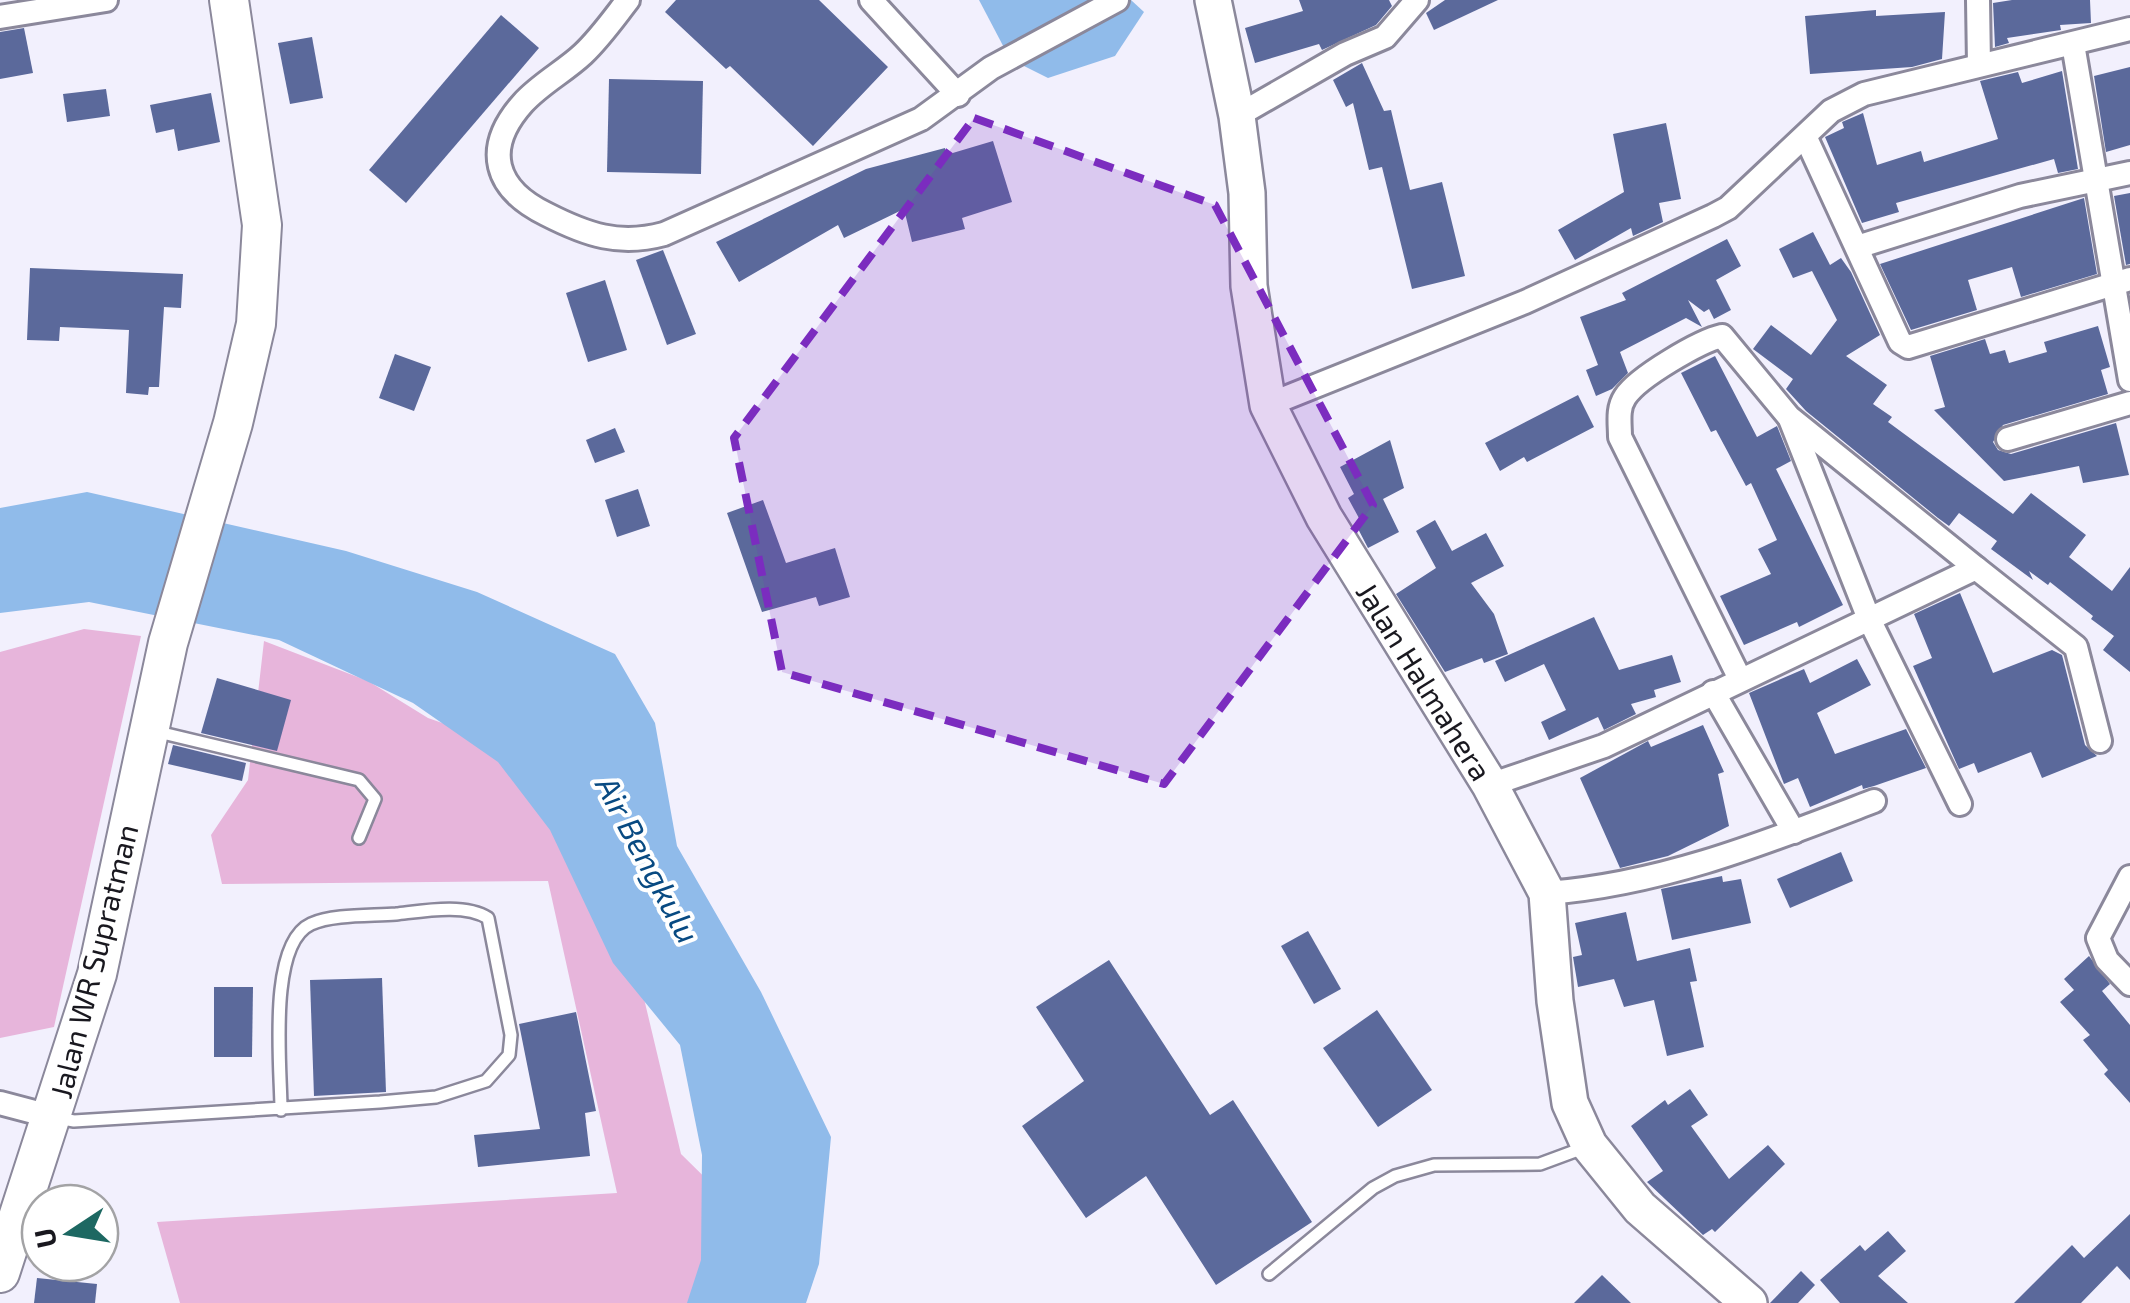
<svg xmlns="http://www.w3.org/2000/svg" width="2130" height="1303" font-family="'Exo 2',sans-serif">
<rect width="100%" height="100%" fill="#f2f0fd"/>
<g fill="#e7b5db">
<polygon points="84,629 141,636 54,1027 0,1038 0,652"/>
<polygon points="264,641 368,681 428,718 522,751 641,986 681,1154 742,1214 717,1303 180,1303 157,1222 617,1193 548,881 222,884 211,835 248,780"/>
</g>
<g fill="#90bbea">
<polygon points="979,0 1131,0 1144,12 1115,56 1048,78 1010,59"/>
<polygon points="87,492 346,551 477,592 615,654 655,723 677,846 761,992 831,1137 819,1264 806,1303 687,1303 701,1260 702,1155 680,1045 613,963 550,830 498,762 413,703 279,640 89,602 0,613 0,508"/>
</g>
<g fill="#5b699b">
<polygon points="676,0 819,0 888,67 813,146 730,66 726,69 665,12"/>
<polygon points="1299,0 1389,0 1392,6 1376,25 1322,50 1319,44 1255,63 1245,28 1303,11"/>
<polygon points="1445,0 1498,0 1434,30 1426,13"/>
<polygon points="2012,0 2090,0 2091,23 2060,25 2061,30 2007,38 2009,43 1995,47 1993,3"/>
<polygon points="1876,10 1876,16 1945,12 1942,59 1912,67 1810,74 1805,16"/>
<polygon points="501,15 539,48 406,203 369,170"/>
<polygon points="24,28 33,73 0,79 0,32"/>
<polygon points="312,37 323,98 290,104 278,43"/>
<polygon points="1362,63 1384,111 1391,110 1410,190 1442,182 1465,276 1412,289 1382,167 1369,170 1353,103 1346,107 1333,80"/>
<polygon points="2130,67 2130,145 2106,152 2094,76"/>
<polygon points="2062,71 2078,169 2058,173 2054,159 1896,203 1899,212 1862,223 1825,137 1844,128 1842,122 1863,113 1877,165 1921,151 1924,162 1998,139 1980,81 2018,72 2022,83"/>
<polygon points="609,79 703,81 701,174 607,172"/>
<polygon points="106,89 110,116 67,122 63,94"/>
<polygon points="211,93 220,142 178,151 174,129 156,133 150,105"/>
<polygon points="1666,123 1681,199 1659,203 1663,222 1633,236 1631,228 1575,260 1558,230 1624,192 1613,134"/>
<polygon points="993,141 1012,202 962,218 965,229 912,242 904,209 844,238 838,225 739,282 716,242 866,169 945,148 946,155"/>
<polygon points="2130,193 2130,264 2126,265 2114,196"/>
<polygon points="2084,198 2097,274 2021,297 2012,267 1968,280 1977,310 1911,330 1880,264"/>
<polygon points="1813,232 1830,265 1841,258 1851,272 1880,335 1846,356 1887,385 1873,404 1892,417 1888,422 2013,514 2031,493 2086,535 2069,557 2112,591 2130,567 2130,672 2103,650 2114,636 2091,619 2093,616 2050,582 2048,585 2029,571 2033,580 1991,549 1997,541 1959,513 1949,526 1938,518 1806,411 1786,389 1793,379 1753,349 1771,325 1811,355 1837,320 1812,271 1793,278 1779,249"/>
<polygon points="1727,239 1741,266 1716,280 1731,310 1714,319 1709,309 1704,312 1688,300 1702,327 1686,318 1620,352 1628,373 1612,389 1596,396 1586,370 1598,365 1580,317 1626,300 1622,293"/>
<polygon points="663,250 696,334 667,345 636,260"/>
<polygon points="30,268 183,274 181,308 164,307 159,387 149,387 148,395 126,393 129,330 60,327 59,341 27,340"/>
<polygon points="605,280 627,350 588,362 566,293"/>
<polygon points="2098,326 2110,367 2101,370 2108,394 2003,425 1993,442 1998,450 2011,454 2116,423 2129,475 2083,483 2079,466 2004,481 1934,410 1945,407 1930,356 1985,339 1990,354 2005,350 2009,363 2047,352 2044,342"/>
<polygon points="395,354 431,367 414,411 379,398"/>
<polygon points="1715,356 1757,437 1777,426 1791,461 1776,469 1843,605 1799,627 1797,622 1744,645 1720,596 1771,574 1758,549 1777,540 1751,483 1746,486 1716,430 1711,432 1681,373"/>
<polygon points="1578,395 1594,427 1527,462 1524,457 1500,471 1485,443"/>
<polygon points="615,428 625,452 595,463 586,440"/>
<polygon points="1390,440 1404,488 1383,499 1399,532 1368,548 1355,523 1360,520 1348,498 1354,494 1340,467"/>
<polygon points="638,489 650,526 617,537 605,500"/>
<polygon points="763,500 786,563 835,548 850,597 819,606 816,597 762,612 727,513"/>
<polygon points="1435,520 1452,551 1486,533 1504,566 1471,583 1494,614 1508,654 1484,663 1482,658 1445,672 1396,594 1436,568 1416,531"/>
<polygon points="1960,593 1993,673 2052,650 2062,655 2085,745 2097,756 2042,778 2031,752 1978,773 1974,763 1959,769 1913,666 1932,658 1914,614"/>
<polygon points="1594,617 1619,670 1672,655 1681,682 1654,690 1656,697 1631,704 1636,714 1604,730 1598,717 1549,740 1541,722 1566,710 1544,664 1505,682 1495,661"/>
<polygon points="1857,659 1871,685 1817,713 1835,754 1906,729 1926,768 1874,786 1863,789 1862,785 1810,807 1798,778 1784,784 1749,693 1804,669 1810,683"/>
<polygon points="217,678 291,700 277,751 201,733"/>
<polygon points="1703,725 1724,772 1718,774 1729,826 1668,856 1620,868 1580,778 1648,741 1651,747"/>
<polygon points="173,745 246,763 242,781 168,764"/>
<polygon points="1841,852 1853,881 1790,908 1777,879"/>
<polygon points="1722,876 1723,882 1741,879 1751,923 1672,940 1661,889"/>
<polygon points="1626,912 1637,961 1690,948 1697,981 1690,982 1704,1047 1667,1056 1654,1000 1624,1007 1614,979 1578,987 1573,957 1582,955 1575,923"/>
<polygon points="1308,931 1341,989 1314,1004 1281,946"/>
<polygon points="2089,956 2110,984 2102,991 2130,1025 2130,1103 2104,1074 2108,1070 2083,1040 2090,1035 2060,1002 2074,990 2064,979"/>
<polygon points="1109,960 1210,1115 1233,1100 1312,1222 1216,1285 1146,1176 1086,1218 1022,1126 1084,1081 1036,1007"/>
<polygon points="382,978 386,1092 314,1096 310,980"/>
<polygon points="214,987 253,987 252,1057 214,1057"/>
<polygon points="1377,1010 1432,1090 1378,1127 1323,1048"/>
<polygon points="576,1012 596,1111 585,1113 590,1156 478,1167 474,1135 540,1129 519,1024"/>
<polygon points="1690,1089 1708,1115 1691,1126 1729,1179 1768,1145 1785,1164 1715,1232 1712,1229 1703,1235 1647,1182 1663,1171 1631,1126 1665,1100 1668,1105"/>
<polygon points="2130,1214 2130,1280 2117,1266 2081,1303 2014,1303 2072,1245 2084,1258"/>
<polygon points="1888,1231 1906,1251 1878,1276 1908,1303 1840,1303 1820,1280 1860,1245 1865,1251"/>
<polygon points="1801,1271 1815,1285 1798,1303 1770,1303"/>
<polygon points="1602,1275 1631,1303 1574,1303"/>
<polygon points="37,1278 97,1284 95,1303 34,1303"/>
</g>
<g fill="none" stroke-linecap="round" stroke-linejoin="round">
<g stroke="#8b889b" stroke-width="16">
<g id="service">
<polyline points="154,731 359,780 375,799 359,838"/>
<path d="M57,1118L74,1121L380,1102L436,1097L486,1081L509,1055L511,1035L488,918C465,903 423,911 396,914C372,916 333,914 311,924C267,944 281,1068 281,1110"/>
<polyline points="1269,1274 1373,1188 1395,1176 1434,1165 1540,1164 1586,1147"/>
</g>
</g>
<g stroke="#8b889b" stroke-width="28">
<g id="minor">
<path d="M628,0C614,18 600,38 583,54C565,71 540,84 523,103C482,149 495,189 546,214C587,235 619,246 664,234L921,119L991,68L1117,0"/>
<polyline points="871,0 958,95"/>
<polyline points="1978,0 1979,65"/>
<polyline points="0,17 106,0"/>
<polyline points="2073,44 2130,380"/>
<polyline points="1237,116 1345,54 1385,37 1417,0"/>
<polyline points="1806,138 1900,342 1908,347 2130,279"/>
<polyline points="1857,247 2020,196 2130,173"/>
<polyline points="1268,405 1525,302 1713,216 1728,208 1831,111 1864,94 2130,29"/>
<polyline points="1790,419 1869,619 1960,804"/>
<polyline points="2008,439 2130,403"/>
<path d="M1740,679L1620,437C1620,423 1617,409 1625,397C1638,377 1700,341 1722,336L1789,417L1976,568"/>
<polyline points="1713,692 1794,832"/>
<polyline points="1490,785 1604,746 1976,568 2076,647 2100,741"/>
<polyline points="2130,877 2098,938 2107,960 2130,984"/>
<path d="M1547,893C1663,884 1767,842 1874,801"/>
<polyline points="0,1103 53,1117"/>
</g>
</g>
<g stroke="#8b889b" stroke-width="40">
<polyline id="primary" points="1213,0 1237,116 1247,193 1249,286 1268,405 1324,517 1490,785 1547,893 1555,1001 1570,1103 1589,1145 1640,1208 1749,1303"/>
</g>
<g stroke="#8b889b" stroke-width="42">
<polyline id="trunk" points="0,1273 97,974 168,643 233,423 256,324 262,225 229,0"/>
</g>
<use href="#service" stroke="#fff" stroke-width="11"/>
<use href="#minor" stroke="#fff" stroke-width="22"/>
<use href="#primary" stroke="#fff" stroke-width="35"/>
<use href="#trunk" stroke="#fff" stroke-width="38"/>
</g>
<path fill="#7b2cbf" fill-opacity="0.2" stroke="#7b2cbf" stroke-width="8" stroke-dasharray="20 12" stroke-linejoin="round" d="M974,118L1215,205L1373,505L1164,784L782,672L734,438Z"/>
<g text-anchor="middle" dominant-baseline="central" stroke-width="8" stroke-linejoin="round" paint-order="stroke">
<g font-size="30" fill="#19181f" stroke="#fff">
<text transform="translate(1425 681) rotate(58)">Jalan Halmahera</text>
<text transform="translate(93 961) rotate(-76)">Jalan WR Supratman</text>
</g>
<g font-size="32" font-style="italic" fill="#084a82" stroke="#fff">
<text transform="translate(649 859) rotate(62)">Air Bengkulu</text>
</g>
</g>
<g transform="translate(70 1233) rotate(258)"><circle r="48" fill="#ffffff" stroke="#a3a3a5" stroke-width="2.5"/>
<path d="M0-8L18 38L0 25L-18 38Z" fill="#1d6862"/>
<text y="-15" font-size="28" font-weight="bold" text-anchor="middle" fill="#19181f">U</text>
</g>
</svg>
